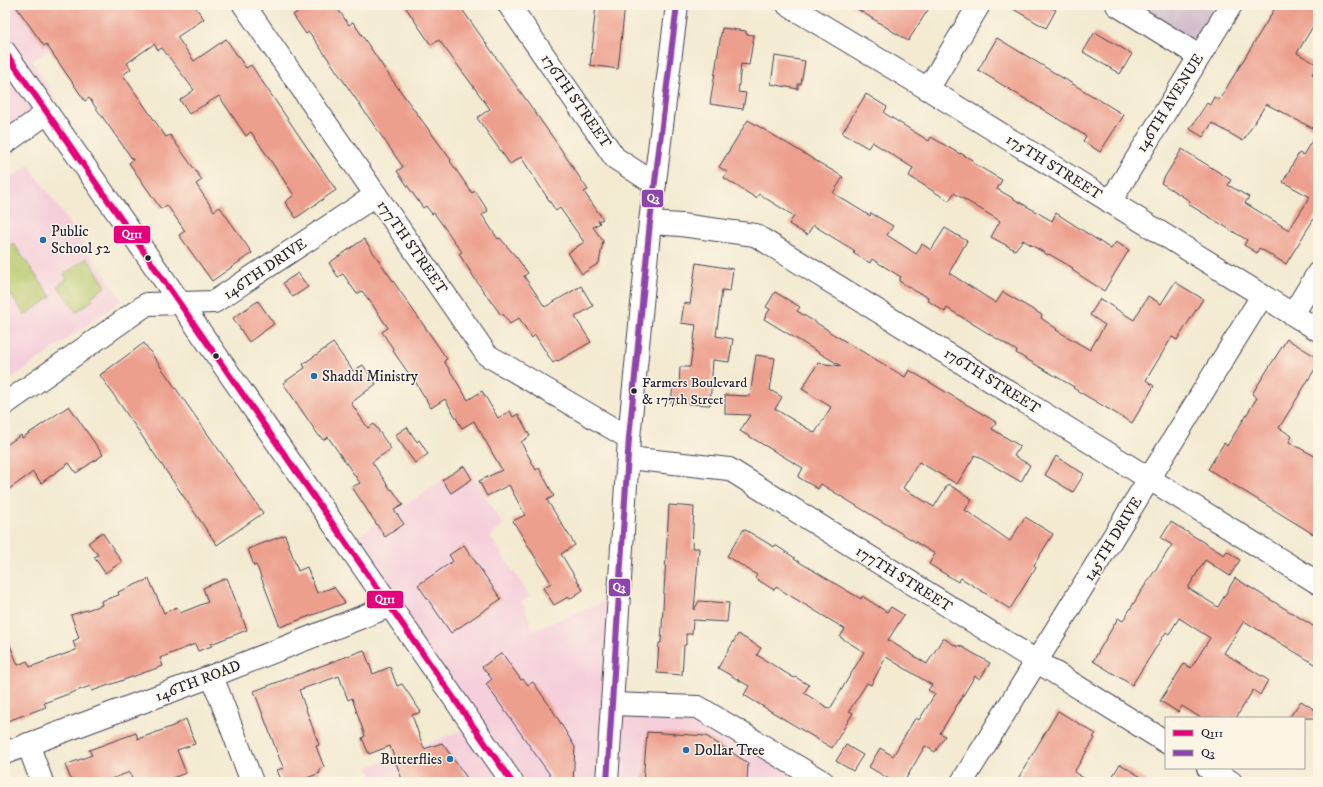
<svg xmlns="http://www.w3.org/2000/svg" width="1323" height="787" font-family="'IM FELL DW Pica',serif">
<rect width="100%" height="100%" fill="#fcf5e5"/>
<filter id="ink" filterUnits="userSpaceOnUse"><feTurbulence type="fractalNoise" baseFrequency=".025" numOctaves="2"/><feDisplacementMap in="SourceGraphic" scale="8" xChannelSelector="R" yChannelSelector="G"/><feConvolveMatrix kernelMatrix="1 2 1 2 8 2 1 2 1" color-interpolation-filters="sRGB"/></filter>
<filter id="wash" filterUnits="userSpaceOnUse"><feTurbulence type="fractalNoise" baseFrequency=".012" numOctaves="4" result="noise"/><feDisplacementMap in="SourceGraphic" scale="16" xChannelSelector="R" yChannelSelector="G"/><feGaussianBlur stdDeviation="0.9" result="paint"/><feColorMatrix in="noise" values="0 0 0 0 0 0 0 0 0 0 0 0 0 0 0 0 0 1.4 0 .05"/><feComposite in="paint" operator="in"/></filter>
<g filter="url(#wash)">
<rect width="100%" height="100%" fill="#f3ead1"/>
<g fill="#f5cfdb">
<polygon points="5,5 114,5 32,61 55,98 5,133"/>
<polygon points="29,165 122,300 5,383 5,181"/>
<polygon points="466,465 503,525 490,537 530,596 522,602 534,630 615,597 607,707 700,713 818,782 375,782 368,767 471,727 345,544"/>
</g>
<polygon fill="#d1bdcc" points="1131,5 1218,5 1194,45"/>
<g fill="#b5c86b" stroke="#6c7553">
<polygon points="13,243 51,297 25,315 5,286 5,249"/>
<polygon points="87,258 106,286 91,297 93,300 76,312 58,286 67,279 64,274"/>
</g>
<g id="blocks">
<g fill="#ed9f8d">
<polygon points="15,5 194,5 204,19 177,37 194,61 226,39 246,68 251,65 336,190 296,218 285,202 294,195 251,132 246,136 219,96 189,114 180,100 194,90 162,48 158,50 154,44 127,63 131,69 123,75 166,137 170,135 202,180 196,184 214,211 220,207 252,253 212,281 179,235 185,231 167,205 161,209 129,163 133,160 89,98 85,101 46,44 44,46"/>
<polygon points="308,5 335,5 349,25 353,22 390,77 451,160 450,161 472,193 475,191 488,211 482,215 498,239 500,238 517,258 528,273 524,276 545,307 581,286 593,306 575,317 591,342 558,361 557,360 553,363 535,335 532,338 519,318 510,324 503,314 501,315 477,282 459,254 462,252 434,213 432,214 426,206 423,208 397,171 403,167 331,63 309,32 306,34 293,15"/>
<polygon points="404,5 459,5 556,142 588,190 584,192 603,219 598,221 600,223 593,227 603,241 599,263 582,274 568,253 584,242 560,208 556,211 521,157 510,164 477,118 490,109 439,40 431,45"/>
<polygon points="596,5 625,5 618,69 590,65 594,34 593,34"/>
<polygon points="851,5 931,5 908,41"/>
<polygon points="1006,5 1046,5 1056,10 1046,28"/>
<polygon points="1277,5 1318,5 1318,18 1297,53 1318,65 1312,74 1318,78 1318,212 1286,264 1259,248 1257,253 1244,245 1247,240 1188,204 1190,201 1161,183 1182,149 1231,180 1228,185 1249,197 1245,203 1289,230 1310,197 1283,182 1299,153 1303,155 1318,131 1266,104 1243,141 1212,123 1203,137 1190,129 1207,103 1210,105 1214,97 1219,100"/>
<polygon points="722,28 746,31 746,34 754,35 749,65 741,64 738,92 746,93 743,109 710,104"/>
<polygon points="1095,32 1132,54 1120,74 1083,52"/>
<polygon points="997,38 1124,115 1100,152 1083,141 1086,136 978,70"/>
<polygon points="775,56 805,61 801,84 798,84 798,89 771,84"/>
<polygon points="866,94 887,107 884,113 929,141 931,137 960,154 960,153 974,161 973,163 1002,180 997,189 1052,221 1056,213 1111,249 1116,242 1129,250 1104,291 1072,270 1073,268 1049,254 1048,255 1023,240 1015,250 991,237 1000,221 954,193 949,201 909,176 913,168 872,142 868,148 842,133"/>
<polygon points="748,120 843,177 833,193 870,216 871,213 893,226 887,235 916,254 922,244 931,250 945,228 967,241 949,273 996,303 1003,292 1042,315 1041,318 1057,329 1056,330 1090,350 1105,325 1090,315 1100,299 1134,320 1148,296 1161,304 1175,282 1203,299 1177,340 1172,337 1146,380 1154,386 1132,423 1073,388 1074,387 1016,353 1017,351 947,308 945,312 927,300 928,297 917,292 899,281 901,277 872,259 870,263 853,253 855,251 813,225 807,235 789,224 794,216 759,194 756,198 724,178 727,172 719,167"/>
<polygon points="364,239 447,359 444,361 468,400 482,391 498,418 510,411 513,417 518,414 530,436 521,442 536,470 539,468 554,496 547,500 575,545 561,554 583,590 570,599 568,597 554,605 543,588 551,583 513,521 525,515 509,485 487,496 479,481 502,470 474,421 462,428 445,399 431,408 415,381 414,381 393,351 394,350 382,332 388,328 372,304 362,291 357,294 343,274 338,277 329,263"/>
<polygon points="696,263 733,269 730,291 722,290 716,336 733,339 729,362 713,360 710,405 671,403 673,385 679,385 680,367 690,367 696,325 681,323 684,303 690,304"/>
<polygon points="298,273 308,287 293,297 283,283"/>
<polygon points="775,292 800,307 797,311 828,330 828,331 905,377 909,370 996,422 992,429 1020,446 1014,456 1030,465 1021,482 975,455 957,484 919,462 903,488 934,507 948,484 972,499 965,510 1010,541 1025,517 1053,534 1034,565 1036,567 1010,609 961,578 958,582 929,564 935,554 821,484 818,489 798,477 803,468 740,431 750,415 725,414 725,395 750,396 756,355 775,358 770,390 782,397 775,409 815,433 831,407 802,389 818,363 841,366 764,319 770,309 766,307"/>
<polygon points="258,301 274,324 249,342 233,318"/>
<polygon points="1287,339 1318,358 1318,364 1279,428 1292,436 1289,442 1318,458 1318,537 1208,469 1224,443 1227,446 1257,398 1252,394"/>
<polygon points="144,343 263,513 217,545 100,375"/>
<polygon points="333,343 353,371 363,365 376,384 351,403 368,428 374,424 391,449 372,462 391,490 392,489 403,505 394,510 404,524 385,537 352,487 360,483 328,437 323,440 320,436 319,436 283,383 305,368 303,364"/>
<polygon points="69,406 103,455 76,473 69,463 41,483 33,472 5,492 5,446 21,435 22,438"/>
<polygon points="407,427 417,442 419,440 428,454 415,463 395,435"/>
<polygon points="1056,456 1084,474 1073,492 1045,475"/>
<polygon points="464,466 472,479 451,493 442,480"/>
<polygon points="669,505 694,507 692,548 699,548 694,610 699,601 729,603 727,622 693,620 692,634 686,634 686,645 684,645 682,675 657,673 659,643 661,643"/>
<polygon points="1171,522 1224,555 1227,551 1240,560 1230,576 1205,560 1188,588 1218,607 1235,578 1318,629 1318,666 1244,621 1224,653 1268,680 1260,695 1253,690 1236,718 1201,718 1182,706 1178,712 1160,701 1184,664 1191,668 1210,638 1179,618 1169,634 1166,632 1132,685 1093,661 1118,618 1123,621 1140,593 1172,545 1161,538"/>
<polygon points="744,529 774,547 775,545 795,558 794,559 861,599 862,596 887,612 891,607 904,615 888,640 927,664 943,638 958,647 959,645 990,663 980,679 975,676 940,733 945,736 935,752 925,746 904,782 894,782 869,767 880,748 893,756 914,720 916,718 919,720 935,694 928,690 932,685 886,657 871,685 867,683 849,711 853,713 832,748 744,695 749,686 718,668 738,634 761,648 757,655 794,678 795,677 809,685 804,693 830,709 864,652 840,637 845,629 776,587 774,590 755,578 757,575 727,556"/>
<polygon points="102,532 122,562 105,573 94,557 98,555 88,543"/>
<polygon points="285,535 298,571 307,567 317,593 334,587 345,603 280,627 258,569 256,565 254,566 248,549"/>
<polygon points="464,545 501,599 451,633 418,585 453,561 449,555"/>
<polygon points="227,578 247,630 211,644 212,646 198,651 195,644 160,658 163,666 92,691 90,686 44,703 46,707 5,722 5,633 18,665 27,661 30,667 76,650 73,641 79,638 71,615 102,605 101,601 119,595 118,592 149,579 164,613 177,607 180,613 208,602 203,588"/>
<polygon points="364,650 373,674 390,667 397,686 402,684 421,712 412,715 424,749 442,743 470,782 403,782 390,746 369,754 362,738 365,736 352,698 348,700 339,676 299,690 319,745 316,746 324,767 319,769 320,773 296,782 282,782 277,770 284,768 280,760 254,691"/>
<polygon points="502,653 521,680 523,679 528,685 533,682 552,709 575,747 573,782 555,782 486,684 492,679 482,667"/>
<polygon points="1301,701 1318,712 1318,718 1289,718"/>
<polygon points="1058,711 1096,734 1093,737 1095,738 1074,772 1090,782 1016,782"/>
<polygon points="186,719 195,744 177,750 186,773 162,782 133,782 130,772 103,782 72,782 65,765 92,755 89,750 136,733 138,739 173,726"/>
<polygon points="647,732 706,736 748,763 747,782 643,782"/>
<polygon points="846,745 863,755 853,771 836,761"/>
<polygon points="1120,764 1149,782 1109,782"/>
</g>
</g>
</g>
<g filter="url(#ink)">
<use href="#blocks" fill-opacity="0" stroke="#414052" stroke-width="1"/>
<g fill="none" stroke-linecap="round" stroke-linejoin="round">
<g stroke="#414052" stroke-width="24">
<g id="minor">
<polyline points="244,5 487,355 629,438"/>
<polyline points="509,5 615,158 655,184"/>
<polyline points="788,5 928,89 1318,330"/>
<polyline points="1117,5 1199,56"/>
<polyline points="928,89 979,5"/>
<polyline points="5,143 47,113"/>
<polyline points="1110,202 1231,5"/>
<polyline points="650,223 681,225 755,235 1318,583"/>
<polyline points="1293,314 1318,273"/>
<polyline points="5,404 147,304 214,302 376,195"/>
<polyline points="628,458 729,469 1166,742"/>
<polyline points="212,676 252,782"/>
<polyline points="612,704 698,707 823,782"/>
<polyline points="28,744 42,782"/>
<polyline points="5,753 212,676 390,606"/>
<polyline points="1208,768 1231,782"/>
<polyline points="962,782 1262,296"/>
</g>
</g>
<g stroke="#414052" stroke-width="24">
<g id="major">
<polyline points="5,52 181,304 512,782"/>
<polyline points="607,782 629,438 650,222 677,5"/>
</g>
</g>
<use href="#minor" stroke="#fff" stroke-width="22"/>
<use href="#major" stroke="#fff" stroke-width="22"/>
<g stroke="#fcf5e5" stroke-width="9">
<polyline id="bus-1" points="5,52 512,782"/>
</g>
<g stroke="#fcf5e5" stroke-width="9">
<polyline id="bus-2" points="607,782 629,438 650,222 677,5"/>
</g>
<use href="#bus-1" stroke="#e5007d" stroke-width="6"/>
<use href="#bus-2" stroke="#8e44ad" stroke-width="6"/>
</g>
</g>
<g fill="#1f6fb2" stroke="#fcf5e5" stroke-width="1.5">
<circle cx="43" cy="240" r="4"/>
<circle cx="314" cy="376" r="4"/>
<circle cx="686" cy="750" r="4"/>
<circle cx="450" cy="759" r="4"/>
</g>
<g fill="#22223b" stroke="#fcf5e5" stroke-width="1.5">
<circle cx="148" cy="258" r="3.5"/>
<circle cx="216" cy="356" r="3.5"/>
<circle cx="634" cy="391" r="3.5"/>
</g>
<g text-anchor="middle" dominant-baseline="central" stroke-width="3" stroke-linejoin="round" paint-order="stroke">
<g font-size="14" fill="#22223b" stroke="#fcf5e5" text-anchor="start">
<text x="642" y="383">Farmers Boulevard<tspan x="642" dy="17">&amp; 177th Street</tspan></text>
</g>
<g font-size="15" fill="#22223b" stroke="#fcf5e5">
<text transform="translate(576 101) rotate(55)">176TH STREET</text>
<text transform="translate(1170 103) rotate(-58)">146TH AVENUE</text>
<text transform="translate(1054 167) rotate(32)">175TH STREET</text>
<text transform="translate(412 247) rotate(55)">177TH STREET</text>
<text transform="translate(265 269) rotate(-34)">146TH DRIVE</text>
<text transform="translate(992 381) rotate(32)">176TH STREET</text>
<text transform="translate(1113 539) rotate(-58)">145TH DRIVE</text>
<text transform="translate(904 579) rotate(32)">177TH STREET</text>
<text transform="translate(198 681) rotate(-21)">146TH ROAD</text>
</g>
<g font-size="15" fill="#22223b" stroke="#fcf5e5" text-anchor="start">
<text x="51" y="231">Public<tspan x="51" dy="17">School 52</tspan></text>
<text x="322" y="376">Shaddi Ministry</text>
<text x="694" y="750">Dollar Tree</text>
<text x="442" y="759" text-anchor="end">Butterflies</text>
</g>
</g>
<g stroke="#fcf5e5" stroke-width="1.5">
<rect x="641" y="189" width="23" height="19" rx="4" fill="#8e44ad"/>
<rect x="113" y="225" width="38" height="19" rx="4" fill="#e5007d"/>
<rect x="608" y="578" width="23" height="19" rx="4" fill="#8e44ad"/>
<rect x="366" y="590" width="38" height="19" rx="4" fill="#e5007d"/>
</g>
<g font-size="11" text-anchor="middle" font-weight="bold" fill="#fff">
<text x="653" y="202">Q3</text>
<text x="132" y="238">Q111</text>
<text x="619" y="591">Q3</text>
<text x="385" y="603">Q111</text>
</g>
<rect width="1323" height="787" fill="none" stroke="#fcf5e5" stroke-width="20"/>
<rect x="1165" y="717" width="140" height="52" fill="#fcf5e5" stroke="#a5a1a1"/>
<rect x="1173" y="730" width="20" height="6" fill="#e5007d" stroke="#a5a1a1"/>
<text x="1201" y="737" font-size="12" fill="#22223b">Q111</text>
<rect x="1173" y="750" width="20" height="6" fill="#8e44ad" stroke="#a5a1a1"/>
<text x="1201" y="757" font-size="12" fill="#22223b">Q3</text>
</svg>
